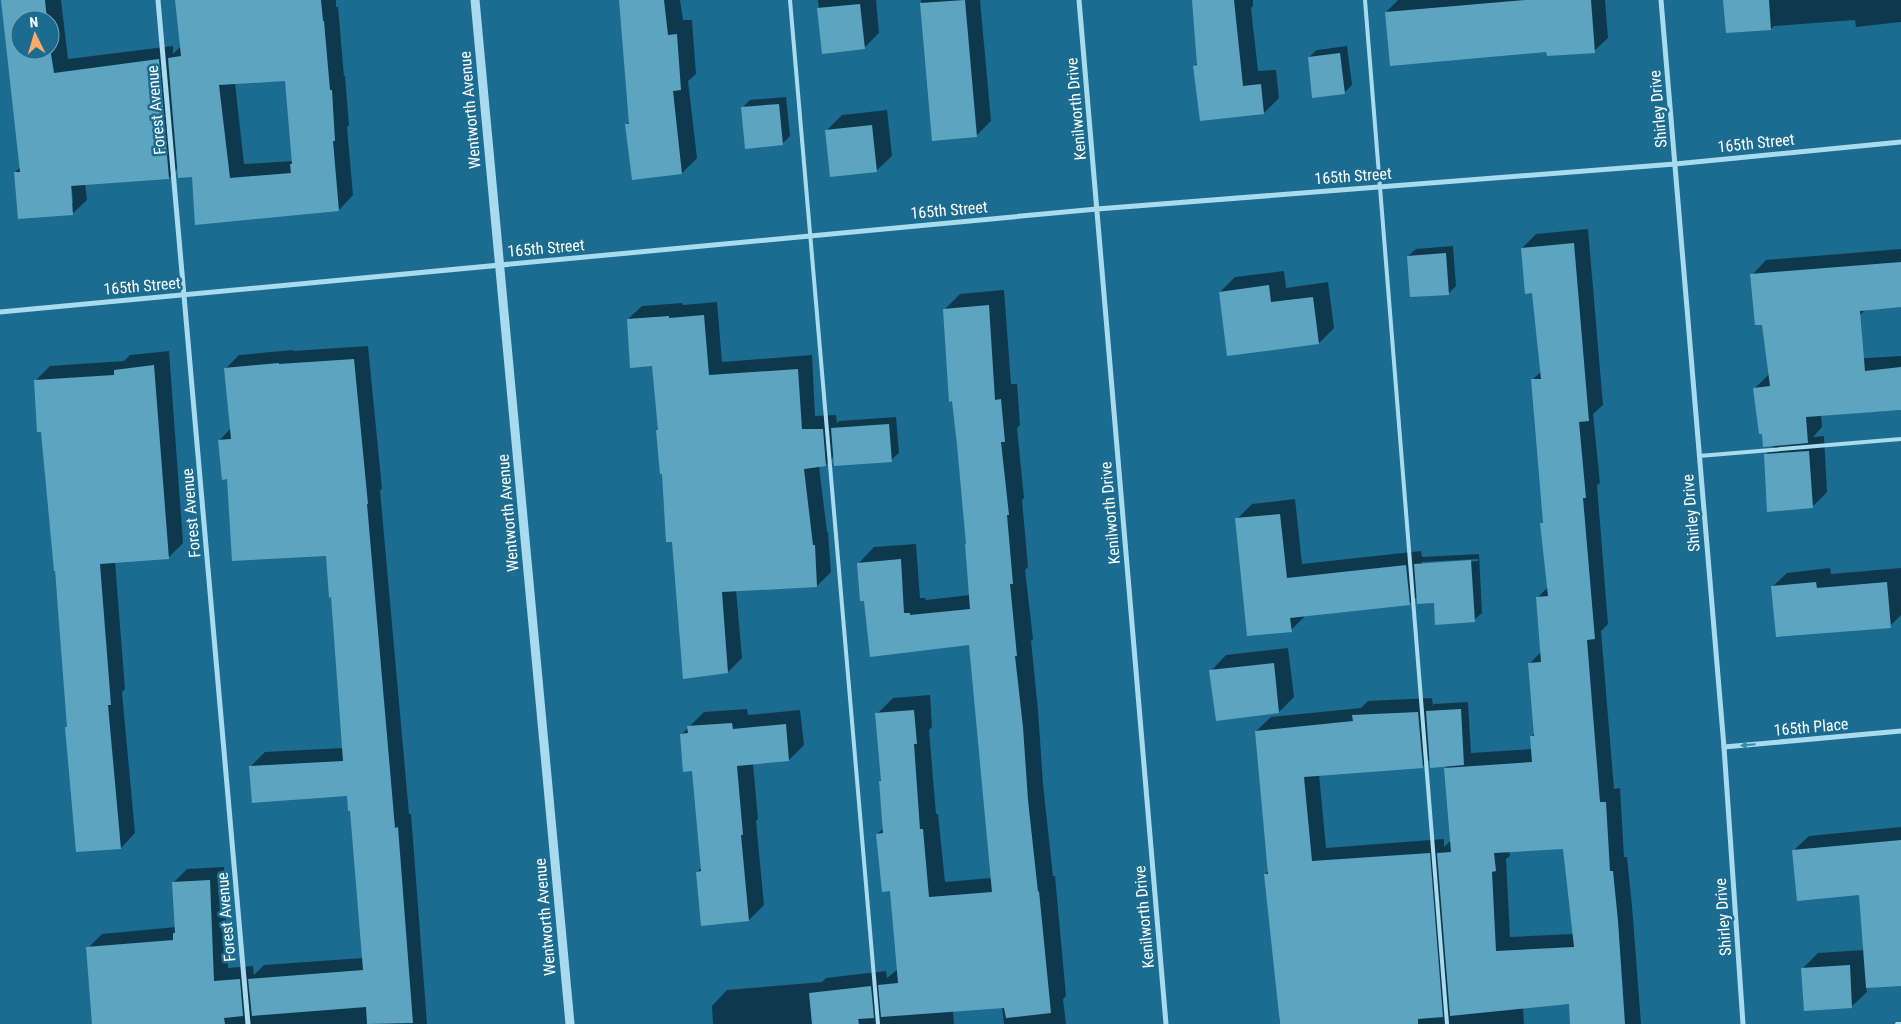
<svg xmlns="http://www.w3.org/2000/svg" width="1901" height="1024" font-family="'Roboto Condensed',sans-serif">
<rect width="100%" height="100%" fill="#1b6c90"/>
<g fill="#0007" fill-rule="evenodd">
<path d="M2,0H61L68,59L173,46V54L181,46L177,0H336V7H338L344,76H345L349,125L347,127L353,195L339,210L193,176L178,168L169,178L85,184L87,200L72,214L15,172L21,167ZM20,20H50V50H20ZM286,79L293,161L244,164L235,83ZM69,180H71L73,203H71Z"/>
<polygon points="620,0 680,0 683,20 692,20 696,74 688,81 697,158 682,173 627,125 630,121"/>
<polygon points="818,0 876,0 879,33 864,48 823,52"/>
<polygon points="921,0 980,0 991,121 976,136 933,139"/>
<polygon points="1193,0 1253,0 1253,6 1251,8 1258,71 1276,70 1279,98 1264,113 1195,66 1198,62"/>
<polygon points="1398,0 1605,0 1608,38 1594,51 1547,50 1391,65 1386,12"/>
<polygon points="1724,0 1901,0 1901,22 1856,27 1855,20 1774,26 1771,29"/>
<polygon points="1347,46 1352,85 1344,93 1309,57 1317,50"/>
<polygon points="786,97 790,136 782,144 742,108 750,100"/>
<polygon points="887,110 892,156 876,171 827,130 842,115"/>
<path d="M1588,229L1603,405L1593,414L1600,483L1597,485L1608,624L1601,631L1614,789L1620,788L1624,857H1627L1632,906L1641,1024H1572L1570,1002L1523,1007L1524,1024H1280L1279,1018L1281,1016L1265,875L1269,870L1256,731L1271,717L1361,708L1368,701L1432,698L1433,706L1434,704L1468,702L1471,753L1532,749L1531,737L1535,733L1529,664L1541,652L1537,598L1548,587L1541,524L1544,521L1532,380L1542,371L1533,292L1522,248L1536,234ZM1431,758L1449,765L1445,768L1451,840L1444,847V839L1326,848L1319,774L1422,767ZM1565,848L1574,934L1510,937L1506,859L1510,856L1509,851Z"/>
<polygon points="1453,246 1456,286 1449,293 1408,256 1416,249"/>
<polygon points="1901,249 1901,306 1866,309 1815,361 1901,356 1901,410 1821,415 1822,427 1813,437 1824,436 1827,492 1812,507 1765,455 1775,445 1754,389 1769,374 1763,323 1752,275 1766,260"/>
<polygon points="1284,271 1286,288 1328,282 1334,328 1319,343 1220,292 1235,277"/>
<polygon points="1004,290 1011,384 1017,384 1020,425 1017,428 1024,498 1022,500 1028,567 1025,570 1033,639 1031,641 1038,710 1043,784 1053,876 1055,876 1066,996 1063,999 1066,1024 1004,1024 1002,1007 953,1011 954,1024 713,1024 712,1006 727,990 822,982 826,978 886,971 887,978 898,969 891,890 877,834 884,828 880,781 882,779 877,714 893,698 930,695 932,727 929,730 936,814 938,814 945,882 992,878 970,644 865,600 859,563 874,547 916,544 920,598 925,598 926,600 970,595 967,543 944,310 960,294"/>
<polygon points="717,302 722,362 812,355 815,416 836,415 837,423 839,421 896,417 899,453 891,460 834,456 826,465 819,466 827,532 828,532 831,572 817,586 736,590 742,658 728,672 674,540 657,430 659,429 653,365 628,319 642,306 682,303 683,305"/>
<polygon points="368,346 382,489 380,490 409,814 411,814 427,1024 94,1024 88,948 102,934 176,927 173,883 187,869 224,867 228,968 253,966 254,975 264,965 363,958 352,809 348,795 251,766 265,752 344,748 332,596 327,554 229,478 219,441 231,428 225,369 239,355 293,350 293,351"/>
<polygon points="169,351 183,543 169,557 115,562 125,689 122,692 135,833 121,848 66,728 69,725 42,431 36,380 50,366 124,361 130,355"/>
<path d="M1295,499L1302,564L1421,551L1422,557L1479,554L1482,613L1474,620L1435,601L1418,596L1409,604L1306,615L1291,630L1237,519L1252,504ZM1478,559V561L1422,565V562Z"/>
<polygon points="1830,568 1831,574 1901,568 1901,615 1890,626 1772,587 1787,573"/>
<polygon points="1288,648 1294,697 1279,712 1211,671 1226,655"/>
<polygon points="747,709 748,715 800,710 804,745 789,760 753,764 758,819 756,821 764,905 749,920 697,872 702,867 693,769 681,735 704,712"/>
<polygon points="1901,827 1901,984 1866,987 1867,992 1851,1007 1803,968 1818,953 1864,950 1860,893 1793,851 1809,836"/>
</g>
<g fill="#5da4c1" fill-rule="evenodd">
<polygon points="1,0 45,0 47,20 20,20 20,50 50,50 50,48 54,73 159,59 169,179 71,186 73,215 18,219 14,172 20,172"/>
<path d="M175,0H321L323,21H324L330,90H332L335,141H333L339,211L195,225L192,177L178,178L168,58L181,56ZM285,81L292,164H290L291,173L230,178L219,85Z"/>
<polygon points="619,0 664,0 668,35 677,34 681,90 673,91 682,174 632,180 625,124 629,124"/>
<polygon points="965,0 977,137 932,141 920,3"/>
<polygon points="1192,0 1234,0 1243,86 1261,84 1264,114 1200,121 1193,66 1197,65"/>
<polygon points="1525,0 1591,0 1595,53 1547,56 1546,52 1390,66 1385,12"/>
<polygon points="1723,0 1769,0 1771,30 1726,33"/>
<polygon points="860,4 865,49 822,54 817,8"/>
<polygon points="1340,53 1345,94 1312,98 1308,57"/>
<polygon points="779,104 783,145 745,149 741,107"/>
<polygon points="872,125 877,172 830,177 825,130"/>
<path d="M1574,243L1589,421L1579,422L1586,498H1583L1595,639L1587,640L1600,802H1606L1610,871H1613L1618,921L1625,1024H1570L1569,1004L1450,1016L1437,853L1451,852L1444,768L1532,762L1530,736H1534L1528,663L1541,662L1536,597L1548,596L1540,523H1543L1531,379H1541L1532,293L1525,294L1521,248ZM1563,849L1574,947L1496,951L1492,872L1496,871L1494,853Z"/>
<polygon points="1446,253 1449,295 1410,297 1407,256"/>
<polygon points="1901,262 1901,307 1860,311 1865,371 1901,367 1901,410 1806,417 1808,443 1763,447 1762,434 1759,434 1753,388 1770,386 1762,325 1755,325 1750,274"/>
<polygon points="1269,285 1271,302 1313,297 1319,344 1227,356 1219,292"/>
<polygon points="989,305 995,400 1001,399 1005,442 1001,442 1009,515 1007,515 1013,584 1010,584 1017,656 1015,656 1023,727 1028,800 1038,892 1039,891 1051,1013 1006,1018 1004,1008 881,1017 878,985 898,983 890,891 882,892 876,834 883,833 879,781 881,781 875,713 914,710 917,744 914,744 920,829 923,829 929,897 992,892 969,645 870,657 864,601 860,601 857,563 901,559 904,613 910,613 910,615 970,609 965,544 966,544 957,445 952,401 949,402 943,309"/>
<polygon points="704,315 709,375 798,369 802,429 823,429 826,466 804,469 813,545 815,545 817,587 722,592 728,673 683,679 672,542 666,542 662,474 660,474 656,430 658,430 652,366 630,368 627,319 669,316 669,318"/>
<polygon points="354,359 368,504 367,504 395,828 398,827 413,1023 367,1024 366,1007 252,1016 248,979 363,970 350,811 348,811 347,796 252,803 249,766 343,761 331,597 329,598 326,556 232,561 227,479 222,480 218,440 231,439 224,368 279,363 279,364"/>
<polygon points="154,365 169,559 100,564 111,705 108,705 121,849 76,852 65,727 67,727 55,571 54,571 41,432 37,432 34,380 114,375 114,370"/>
<polygon points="889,424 892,462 834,466 831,428"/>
<polygon points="1809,451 1813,508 1767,512 1764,454"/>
<polygon points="1280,514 1287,578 1406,565 1410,605 1290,618 1292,632 1247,636 1235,518"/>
<polygon points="1471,560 1475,622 1435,625 1434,603 1417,604 1414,564"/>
<polygon points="1816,582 1817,588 1887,582 1891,628 1776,637 1771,586"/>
<polygon points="1274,663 1279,713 1216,721 1209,670"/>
<polygon points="1461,709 1464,765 1430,768 1426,711"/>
<polygon points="1418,712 1423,768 1304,777 1312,861 1430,853 1443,1017 1418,1019 1418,1024 1280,1024 1264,874 1268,874 1255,731 1353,721 1352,715"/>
<polygon points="732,723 733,729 786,724 789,761 737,766 743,835 741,835 749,921 701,926 696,872 701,871 692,771 683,772 680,734 688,733 687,726"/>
<polygon points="1901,840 1901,986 1866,988 1859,895 1797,901 1792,850"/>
<polygon points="210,880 214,981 240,979 243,1016 224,1018 225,1024 92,1024 86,947 173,940 173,933 175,933 172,882"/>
<polygon points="1850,965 1852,1008 1804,1011 1801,968"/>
<polygon points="871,986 874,1018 858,1019 859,1024 812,1024 809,993"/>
</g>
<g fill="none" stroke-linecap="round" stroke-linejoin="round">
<g stroke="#a9daee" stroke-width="4">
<polyline points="790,0 878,1024"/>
<polyline points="1365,0 1447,1024"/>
<polyline points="1699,456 1901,439"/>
<polyline points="1897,1024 1901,1024"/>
</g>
<g stroke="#a9daee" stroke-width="5">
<polyline points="158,0 248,1024"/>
<polyline points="1079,0 1166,1024"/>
<polyline points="1661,0 1724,747 1743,1024"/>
<polyline points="0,312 1097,209 1675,164 1901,142"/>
<polyline points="1724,747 1901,731"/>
</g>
<polyline stroke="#a9daee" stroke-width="9" points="475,0 570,1024"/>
</g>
<defs><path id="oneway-solid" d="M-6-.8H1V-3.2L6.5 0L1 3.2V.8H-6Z" transform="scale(1.25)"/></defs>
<use fill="#3e88a8" href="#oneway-solid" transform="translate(1748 745) rotate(175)"/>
<g text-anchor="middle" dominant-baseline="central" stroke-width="5" stroke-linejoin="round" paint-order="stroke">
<g font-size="16" fill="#fff" stroke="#1b6c90">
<text transform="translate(1076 109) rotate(-95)">Kenilworth Drive</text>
<text transform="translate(1658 109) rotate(-95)">Shirley Drive</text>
<text transform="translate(156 110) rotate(-95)">Forest Avenue</text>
<text transform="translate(470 110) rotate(-95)">Wentworth Avenue</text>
<text transform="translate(1756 143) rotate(-6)">165th Street</text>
<text transform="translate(1353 176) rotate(-4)">165th Street</text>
<text transform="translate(949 210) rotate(-5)">165th Street</text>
<text transform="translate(546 248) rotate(-5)">165th Street</text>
<text transform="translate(142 286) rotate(-5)">165th Street</text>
<text transform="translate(191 513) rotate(-95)">Forest Avenue</text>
<text transform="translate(508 513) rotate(-95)">Wentworth Avenue</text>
<text transform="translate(1110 513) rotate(-95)">Kenilworth Drive</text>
<text transform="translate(1691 513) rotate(-95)">Shirley Drive</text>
<text transform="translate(1811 727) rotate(-5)">165th Place</text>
<text transform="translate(226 917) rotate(-95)">Forest Avenue</text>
<text transform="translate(545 917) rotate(-95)">Wentworth Avenue</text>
<text transform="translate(1144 917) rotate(-95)">Kenilworth Drive</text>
<text transform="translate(1723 917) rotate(-94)">Shirley Drive</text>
</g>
</g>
<g transform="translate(35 35) rotate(355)"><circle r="24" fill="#1b6c90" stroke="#76a7bc"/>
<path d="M0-4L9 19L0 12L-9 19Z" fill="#ffab66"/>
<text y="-8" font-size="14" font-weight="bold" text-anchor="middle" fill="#ffffff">N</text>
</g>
</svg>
